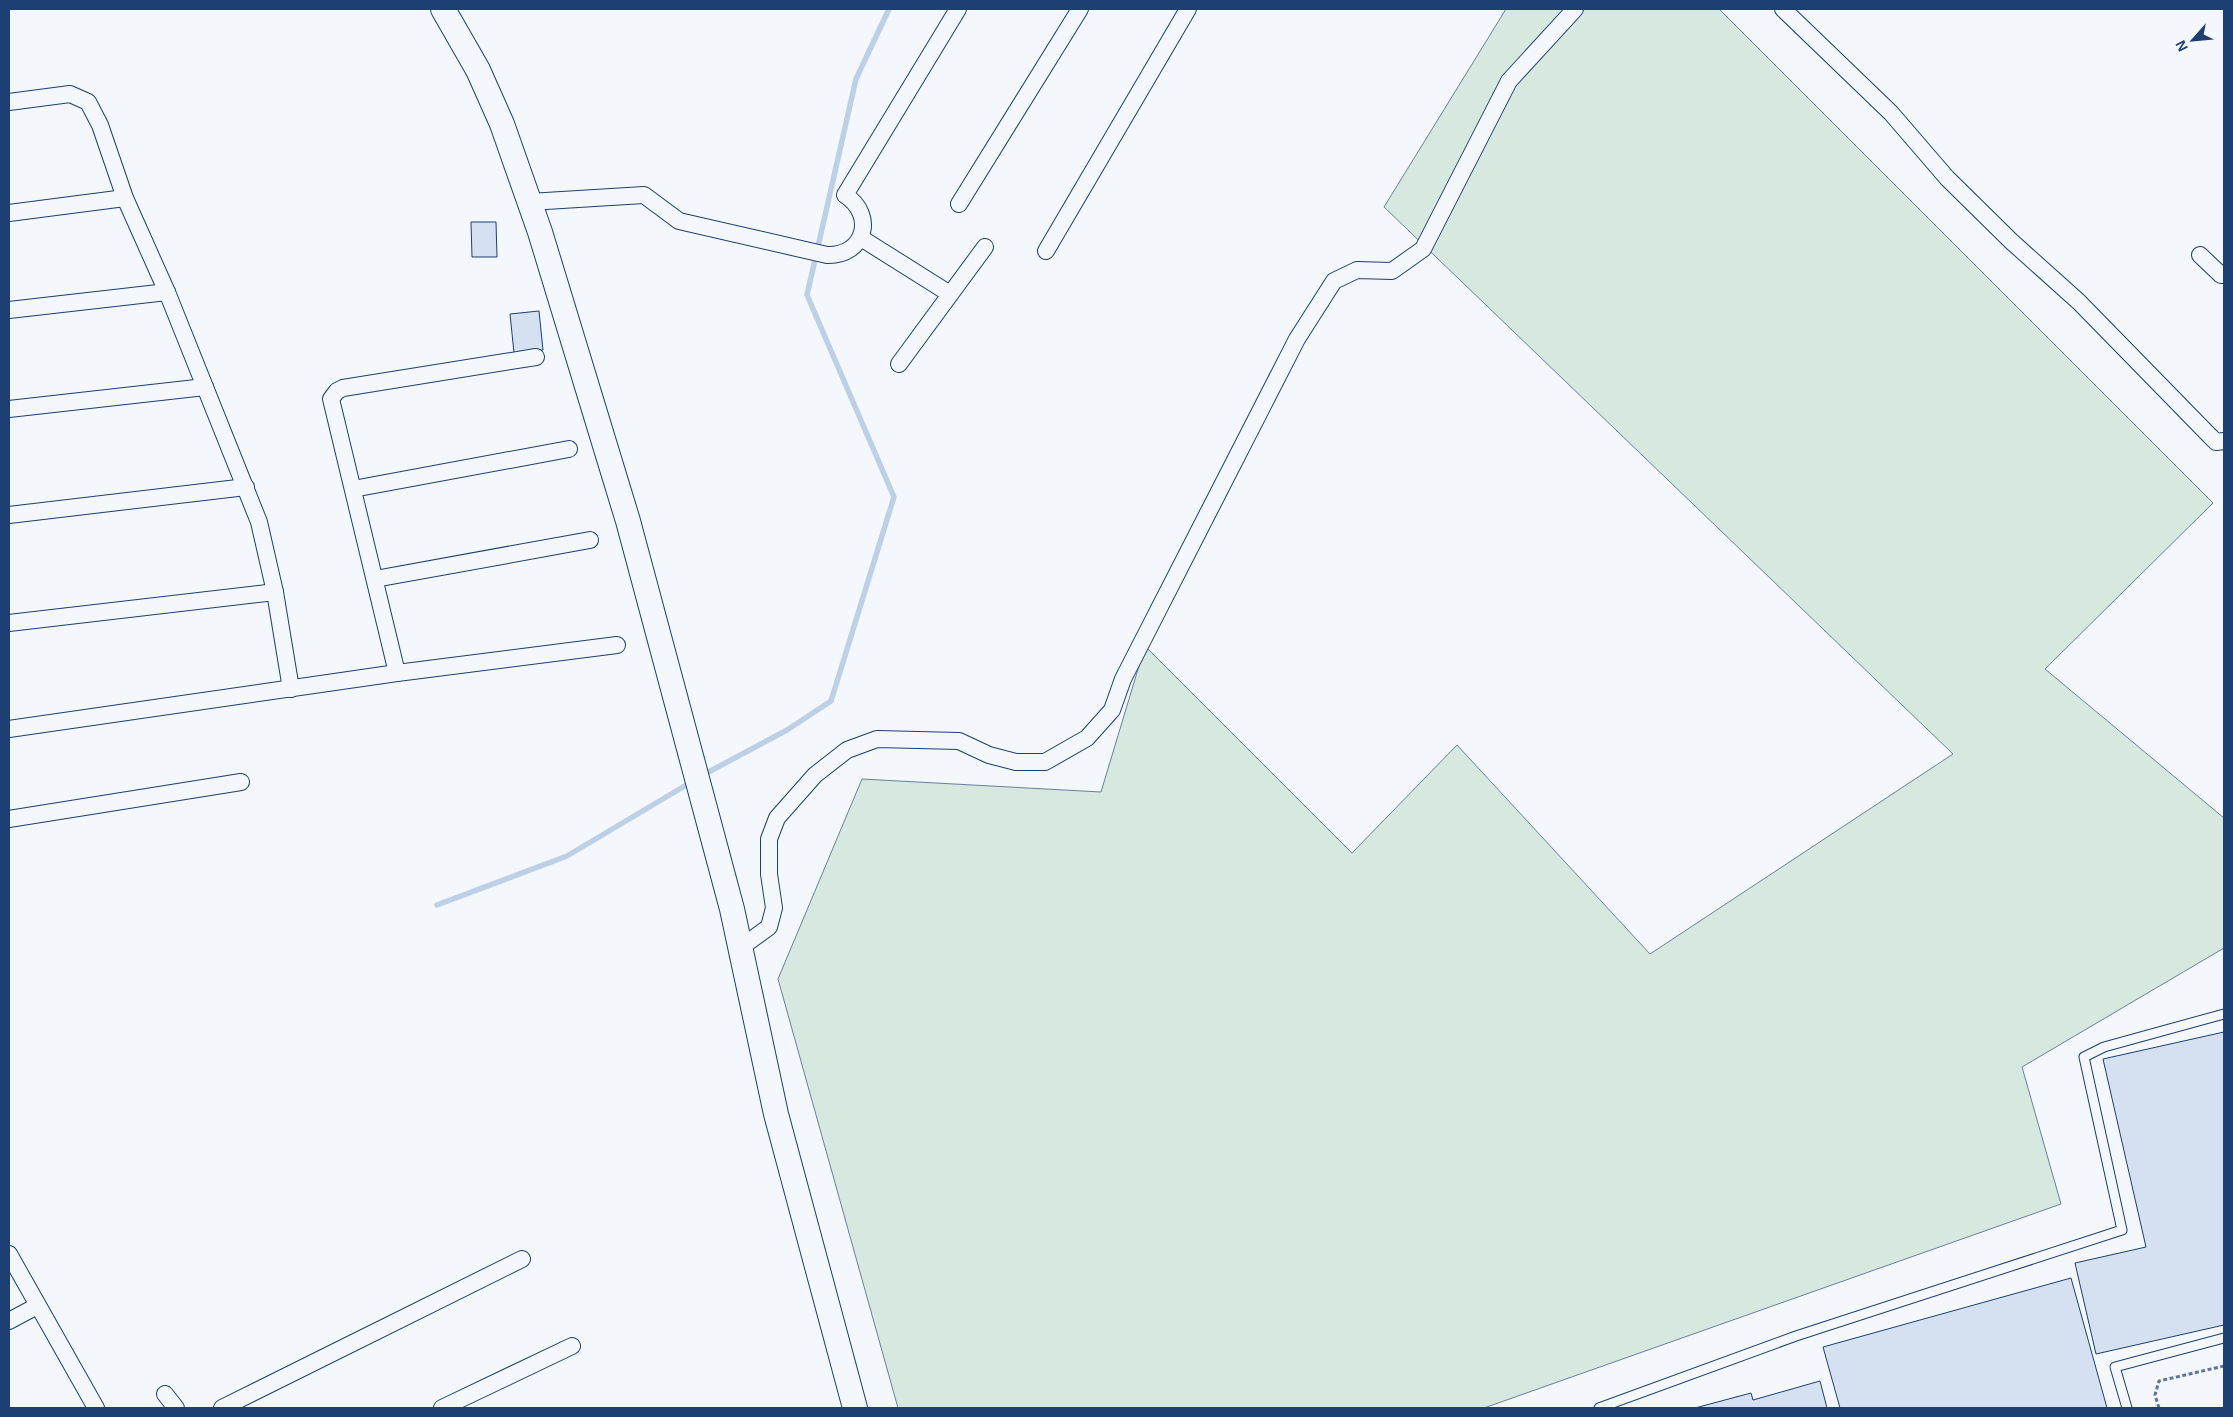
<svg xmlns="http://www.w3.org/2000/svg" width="2233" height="1417" font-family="Arial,sans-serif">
<rect width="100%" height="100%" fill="#f4f7fb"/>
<polygon fill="#d7e8df" stroke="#687fa3" points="1506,9 1719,9 2213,503 2045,669 2224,818 2224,948 2022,1067 2061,1204 1484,1408 898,1408 778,979 862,779 1101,792 1145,646 1352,853 1457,745 1650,954 1953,754 1384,207"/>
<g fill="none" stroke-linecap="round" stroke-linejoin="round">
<g stroke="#bed0e5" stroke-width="5.5">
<polyline points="703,775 787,730 831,701 894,497 807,295 856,79 889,9"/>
<polyline points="437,905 567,856 693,781"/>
</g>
</g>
<g fill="#d5e0f0" stroke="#1d3f73">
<polygon points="471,222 496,222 497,257 472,257"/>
<polygon points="539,311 543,350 514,353 510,314"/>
<polygon points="2224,1032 2224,1325 2096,1354 2075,1263 2146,1247 2103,1059"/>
<polygon points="2071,1278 2107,1408 1840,1408 1823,1347"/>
<polygon points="1820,1381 1827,1408 1695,1408 1751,1393 1753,1400"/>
</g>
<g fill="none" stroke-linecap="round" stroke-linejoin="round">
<g stroke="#1d3f73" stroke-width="11">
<g id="lane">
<polyline points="1599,1408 1796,1336 2122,1230 2084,1057 2104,1047 2224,1014"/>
<polyline points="2127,1408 2115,1367 2224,1338"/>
</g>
</g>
<g stroke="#1d3f73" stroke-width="18">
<g id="street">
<polyline points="1783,9 1891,113 1947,178 2011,241 2079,302 2209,435 2216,442 2224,441"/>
<polyline points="9,102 70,94 88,102 100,125 125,198 167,292 259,522 275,592 291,689"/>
<path d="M529,202L644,195L679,221L827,255C865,256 876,215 845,195L958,9"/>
<polyline points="959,204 1080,9"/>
<polyline points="9,213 125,198"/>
<polyline points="861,238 950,294"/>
<polyline points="1046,251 1188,9"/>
<polyline points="2200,255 2221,275 2224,275"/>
<polyline points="9,310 167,292"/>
<polyline points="899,364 985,247"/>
<polyline points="9,409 205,387"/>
<polyline points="353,489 569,449"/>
<polyline points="9,515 246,487"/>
<polyline points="375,579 590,540"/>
<polyline points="9,623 275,592"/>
<polyline points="397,673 331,399 337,391 343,388 536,357"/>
<polyline points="9,729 397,673 617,645"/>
<polyline points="9,819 241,782"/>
<polyline points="740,948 769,927 774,908 769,874 769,839 777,818 815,775 847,750 877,739 959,741 989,755 1016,762 1045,762 1087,738 1112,710 1123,679 1297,339 1334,281 1357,270 1392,271 1423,249 1509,81 1575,9"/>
<polyline points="9,1254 96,1408"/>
<polyline points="9,1321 37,1306"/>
<polyline points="165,1394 176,1408"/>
<polyline points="222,1408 522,1259"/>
<polyline points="442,1408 572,1346"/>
</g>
</g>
<g stroke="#1d3f73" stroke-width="26">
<polyline id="secondary" points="443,9 478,70 502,124 540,232 628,521 732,909 776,1114 855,1408"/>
</g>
<polyline stroke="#5e769c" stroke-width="3" stroke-dasharray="4 2.5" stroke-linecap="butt" points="2159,1408 2155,1395 2159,1381 2224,1366"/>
<use href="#lane" stroke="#f4f7fb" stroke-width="9"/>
<use href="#street" stroke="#f4f7fb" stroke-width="16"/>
<use href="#secondary" stroke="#f4f7fb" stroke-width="24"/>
</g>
<rect width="2233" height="1417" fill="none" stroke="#1d3f73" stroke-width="20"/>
<g transform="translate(2193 40) rotate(243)" stroke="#f4f7fb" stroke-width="4" paint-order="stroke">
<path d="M0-4L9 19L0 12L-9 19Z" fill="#1d3f73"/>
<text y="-8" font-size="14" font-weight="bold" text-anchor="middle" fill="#1d3f73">N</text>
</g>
</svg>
